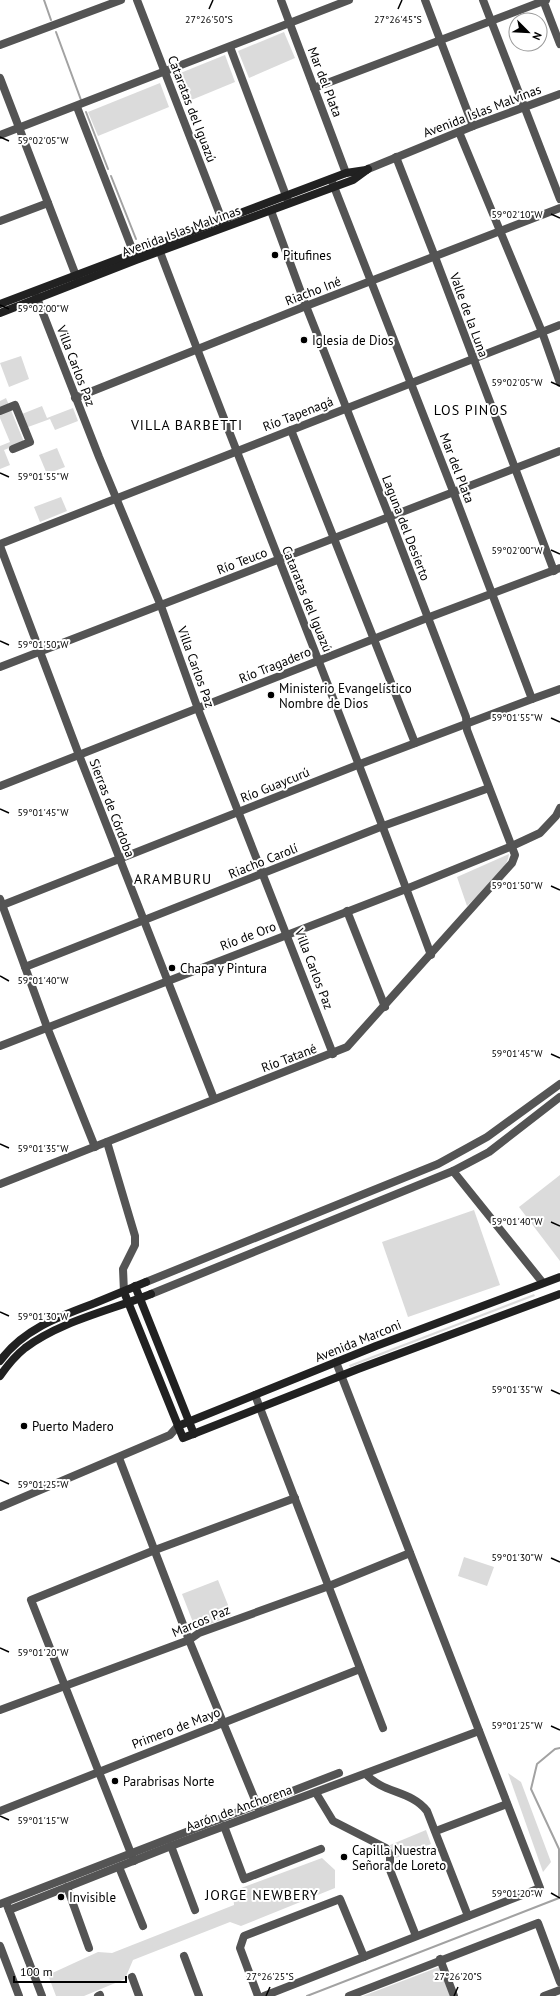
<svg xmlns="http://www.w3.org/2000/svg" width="560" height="1996" font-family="'PT Sans',sans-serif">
<rect width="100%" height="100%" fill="#fff"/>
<g fill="#dbdbdb">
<polygon points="284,32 295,58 249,78 238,51"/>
<polygon points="225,55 235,82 189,101 178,74"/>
<polygon points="160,83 169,107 98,136 88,112"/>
<polygon points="21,356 29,379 9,387 0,363"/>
<polygon points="6,398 24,442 4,450 10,465 0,469 0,446 10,442 0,418 0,401"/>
<polygon points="42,406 47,418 73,408 78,421 55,430 50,419 28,427 22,414"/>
<polygon points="57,448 65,467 47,474 39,455"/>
<polygon points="61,497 67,511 40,522 34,507"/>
<path d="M509,854C508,870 479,895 467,906L457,877Z"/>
<polygon points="560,1175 560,1261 519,1207"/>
<polygon points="474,1210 500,1285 408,1317 382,1242"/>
<polygon points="534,1294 535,1296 350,1367 349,1365"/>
<polygon points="464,1557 494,1567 487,1586 458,1576"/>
<polygon points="218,1580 232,1615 196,1630 182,1594"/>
<polygon points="508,1773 521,1782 551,1862 543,1872"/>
<polygon points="426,1830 431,1844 396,1858 390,1845"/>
<polygon points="322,1858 335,1870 335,1888 241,1926 230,1922 133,1960 125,1979 84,1996 56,1996 48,1975 98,1952 112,1953 234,1905 233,1891"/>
<polygon points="439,1967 450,1996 363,1996"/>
</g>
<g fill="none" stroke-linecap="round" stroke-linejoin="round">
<g stroke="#a2a2a2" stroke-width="2">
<polyline points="44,0 51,20"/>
<polyline points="56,32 81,100"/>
<polyline points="86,112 108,169"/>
<polyline points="111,176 136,239"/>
<polyline points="307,1996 559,1898 559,1849 531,1789 537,1764 555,1749 560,1748"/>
</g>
<g stroke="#545454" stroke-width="8">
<polyline points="281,0 346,173"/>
<polyline points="425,0 473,126"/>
<polyline points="483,0 560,199"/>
<polyline points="543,0 560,44"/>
<polyline points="0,45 121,0"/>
<polyline points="230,47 288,201"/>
<polyline points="0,78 78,281"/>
<polyline points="314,88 546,0"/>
<polyline points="77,107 136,259"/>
<polyline points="459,132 542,332 560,383"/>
<polyline points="0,135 349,0"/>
<polyline points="396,157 435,257 554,571"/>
<polyline points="0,221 48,203"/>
<path d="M160,252C249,487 344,720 431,955"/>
<polyline points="35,293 99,457 161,606 198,709 333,1054"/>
<polyline points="75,398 306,306 560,208"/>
<polyline points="0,411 15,405 30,442 13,449"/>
<polyline points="291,430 415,743"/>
<polyline points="0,544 560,325"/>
<polyline points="0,546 79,755 214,1099"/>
<polyline points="0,667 560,451"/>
<polyline points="532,699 560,689"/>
<polyline points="0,786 427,618 560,568"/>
<polyline points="0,899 47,1027 95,1147"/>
<polyline points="347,911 385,1007"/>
<polyline points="25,967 383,826 489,788"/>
<polyline points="0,1046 406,889 512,846 540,833 556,816 560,808"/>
<polyline points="107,1142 135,1236 135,1245 123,1269 124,1292"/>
<polyline points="453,1171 543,1283"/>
<polyline points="0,1184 347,1047 512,863 515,855 467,730 466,717 389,516 306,306 271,211"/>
<polyline points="255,1395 383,1728"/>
<polyline points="119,1458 189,1640 260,1812"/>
<polyline points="0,1507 170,1435 178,1426"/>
<polyline points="0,1710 189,1640 199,1633 329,1586 410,1553"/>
<path d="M366,1774C383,1794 411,1790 427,1811L468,1916"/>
<polyline points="316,1793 333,1821 386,1848 390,1855 390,1870 416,1936"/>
<polyline points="0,1811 360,1669"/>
<polyline points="224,1826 244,1879 321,1849"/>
<polyline points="436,1831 507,1804"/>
<polyline points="171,1846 195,1910"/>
<polyline points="134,1861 31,1600 155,1550 295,1498"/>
<polyline points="119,1867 143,1926"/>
<polyline points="67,1887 89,1948"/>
<polyline points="0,1904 339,1773"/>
<polyline points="7,1905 42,1996"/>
<polyline points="9,1910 171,1846 479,1731"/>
<polyline points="184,1956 199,1996"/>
<polyline points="440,1959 454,1996"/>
<polyline points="132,1977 139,1996"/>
<polyline points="98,1996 100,1995"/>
<polyline points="258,1996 240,1948 244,1936 340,1899 364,1957"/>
<polyline points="264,1996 540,1888 336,1362"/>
<polyline points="349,1996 538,1923 560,1982"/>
<polyline points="544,1996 560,1990"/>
</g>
<g stroke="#545454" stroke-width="8">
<polyline points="137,0 224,225"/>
<polyline points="368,169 473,126 560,94"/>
<polyline points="0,906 360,764 532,699 453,491 331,179"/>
<polyline points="146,1282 438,1164 487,1137 560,1084"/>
<polyline points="151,1294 453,1171 489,1152 560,1097"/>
<polyline points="0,1946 19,1996"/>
</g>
<g stroke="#212121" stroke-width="8">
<polyline points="0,304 346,173 366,170"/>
<polyline points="0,313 136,260 353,180 368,169"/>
<polyline points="135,1286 194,1434"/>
<polyline points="124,1292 183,1438 358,1369 560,1294"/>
<path d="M0,1361C23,1329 60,1316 95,1303C112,1296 129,1289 146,1282"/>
<path d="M0,1376C7,1366 15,1356 25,1348C61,1321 109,1311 151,1294"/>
<polyline points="178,1426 376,1346 560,1277"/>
</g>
</g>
<path fill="none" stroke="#000" stroke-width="1.5" d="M209,9L213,0M398,9L402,0M0,137L9,141M551,214L560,218M0,305L9,309M551,382L560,386M0,473L9,477M551,550L560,554M0,641L9,645M551,718L560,722M0,809L9,813M551,886L560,890M0,976L9,981M551,1054L560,1058M0,1144L9,1148M551,1222L560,1226M0,1312L9,1316M551,1390L560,1394M0,1480L9,1484M551,1558L560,1562M0,1648L9,1652M551,1726L560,1730M0,1816L9,1820M551,1893L560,1898M266,1996L270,1987M454,1996L458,1987"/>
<g fill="#000" stroke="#fff" stroke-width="1.5">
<circle cx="275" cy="255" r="4"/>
<circle cx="304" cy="340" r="4"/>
<circle cx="271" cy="695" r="4"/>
<circle cx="172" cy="968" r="4"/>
<circle cx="24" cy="1426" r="4"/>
<circle cx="115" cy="1781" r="4"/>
<circle cx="344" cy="1857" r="4"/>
<circle cx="61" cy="1897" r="4"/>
</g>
<g text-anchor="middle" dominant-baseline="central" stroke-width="4" stroke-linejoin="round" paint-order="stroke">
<g font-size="13" fill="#000" stroke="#fff">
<text transform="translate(325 82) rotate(69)">Mar del Plata</text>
<text transform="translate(192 109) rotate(69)">Cataratas del Iguazú</text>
<text transform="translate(482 111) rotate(-21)">Avenida Islas Malvinas</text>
<text transform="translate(181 231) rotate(-20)">Avenida Islas Malvinas</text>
<text transform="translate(313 291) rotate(-21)">Riacho Iné</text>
<text transform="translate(469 315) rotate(70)">Valle de la Luna</text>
<text transform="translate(76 366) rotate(69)">Villa Carlos Paz</text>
<text transform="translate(298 414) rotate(-21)">Río Tapenagá</text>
<text transform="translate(457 468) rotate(69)">Mar del Plata</text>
<text transform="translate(406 528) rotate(69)">Laguna del Desierto</text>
<text transform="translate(242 561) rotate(-21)">Río Teuco</text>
<text transform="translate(307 599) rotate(68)">Cataratas del Iguazú</text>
<text transform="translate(275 665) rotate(-22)">Río Tragadero</text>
<text transform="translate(196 667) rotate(70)">Villa Carlos Paz</text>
<text transform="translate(275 785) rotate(-22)">Río Guaycurú</text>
<text transform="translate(112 808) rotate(69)">Sierras de Córdoba</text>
<text transform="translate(263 861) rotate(-22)">Riacho Carolí</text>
<text transform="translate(248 936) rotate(-21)">Río de Oro</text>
<text transform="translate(314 969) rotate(69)">Villa Carlos Paz</text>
<text transform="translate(289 1058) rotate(-21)">Río Tatané</text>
<text transform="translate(358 1341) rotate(-22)">Avenida Marconi</text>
<text transform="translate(201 1621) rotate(-23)">Marcos Paz</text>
<text transform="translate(176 1728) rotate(-21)">Primero de Mayo</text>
<text transform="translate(239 1808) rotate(-20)">Aarón de Anchorena</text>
</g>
<g font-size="13" fill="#000" stroke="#fff" text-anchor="start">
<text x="283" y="255">Pitufines</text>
<text x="312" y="340">Iglesia de Dios</text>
<text x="279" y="688">Ministerio Evangelístico<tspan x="279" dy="15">Nombre de Dios</tspan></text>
<text x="180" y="968">Chapa y Pintura</text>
<text x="32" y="1426">Puerto Madero</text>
<text x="123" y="1781">Parabrisas Norte</text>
<text x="352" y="1850">Capilla Nuestra<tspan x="352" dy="15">Señora de Loreto</tspan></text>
<text x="69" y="1897">Invisible</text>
</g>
<g font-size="14" letter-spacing="1" fill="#000" stroke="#fff">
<text x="471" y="410">LOS PINOS</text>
<text x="187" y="425">VILLA BARBETTI</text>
<text x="173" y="879">ARAMBURU</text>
<text x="262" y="1895">JORGE NEWBERY</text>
</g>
</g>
<g font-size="10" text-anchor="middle" fill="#000" stroke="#fff" stroke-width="4" stroke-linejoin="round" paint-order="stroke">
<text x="209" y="23">27°26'50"S</text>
<text x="398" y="23">27°26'45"S</text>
<text x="43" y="144">59°02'05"W</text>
<text x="517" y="218">59°02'10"W</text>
<text x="43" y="312">59°02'00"W</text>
<text x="517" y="386">59°02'05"W</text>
<text x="43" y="480">59°01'55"W</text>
<text x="517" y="554">59°02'00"W</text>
<text x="43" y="648">59°01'50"W</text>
<text x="517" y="721">59°01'55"W</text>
<text x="43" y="816">59°01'45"W</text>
<text x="517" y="889">59°01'50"W</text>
<text x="43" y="984">59°01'40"W</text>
<text x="517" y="1057">59°01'45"W</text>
<text x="43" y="1152">59°01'35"W</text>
<text x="517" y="1225">59°01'40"W</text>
<text x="43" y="1320">59°01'30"W</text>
<text x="517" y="1393">59°01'35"W</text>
<text x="43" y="1488">59°01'25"W</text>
<text x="517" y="1561">59°01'30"W</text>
<text x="43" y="1656">59°01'20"W</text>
<text x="517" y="1729">59°01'25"W</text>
<text x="43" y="1824">59°01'15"W</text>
<text x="517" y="1897">59°01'20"W</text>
<text x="270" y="1980">27°26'25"S</text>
<text x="458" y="1980">27°26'20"S</text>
</g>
<g transform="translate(528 32) rotate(114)"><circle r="19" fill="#ffffff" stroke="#999999"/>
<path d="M0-3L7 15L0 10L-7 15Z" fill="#000000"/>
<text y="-6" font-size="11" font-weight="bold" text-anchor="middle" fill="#000000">N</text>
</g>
<path d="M14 1976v6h112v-6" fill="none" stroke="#000000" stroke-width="2"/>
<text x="20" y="1976" font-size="12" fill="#000000" stroke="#ffffff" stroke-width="3" paint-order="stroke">100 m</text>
</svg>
